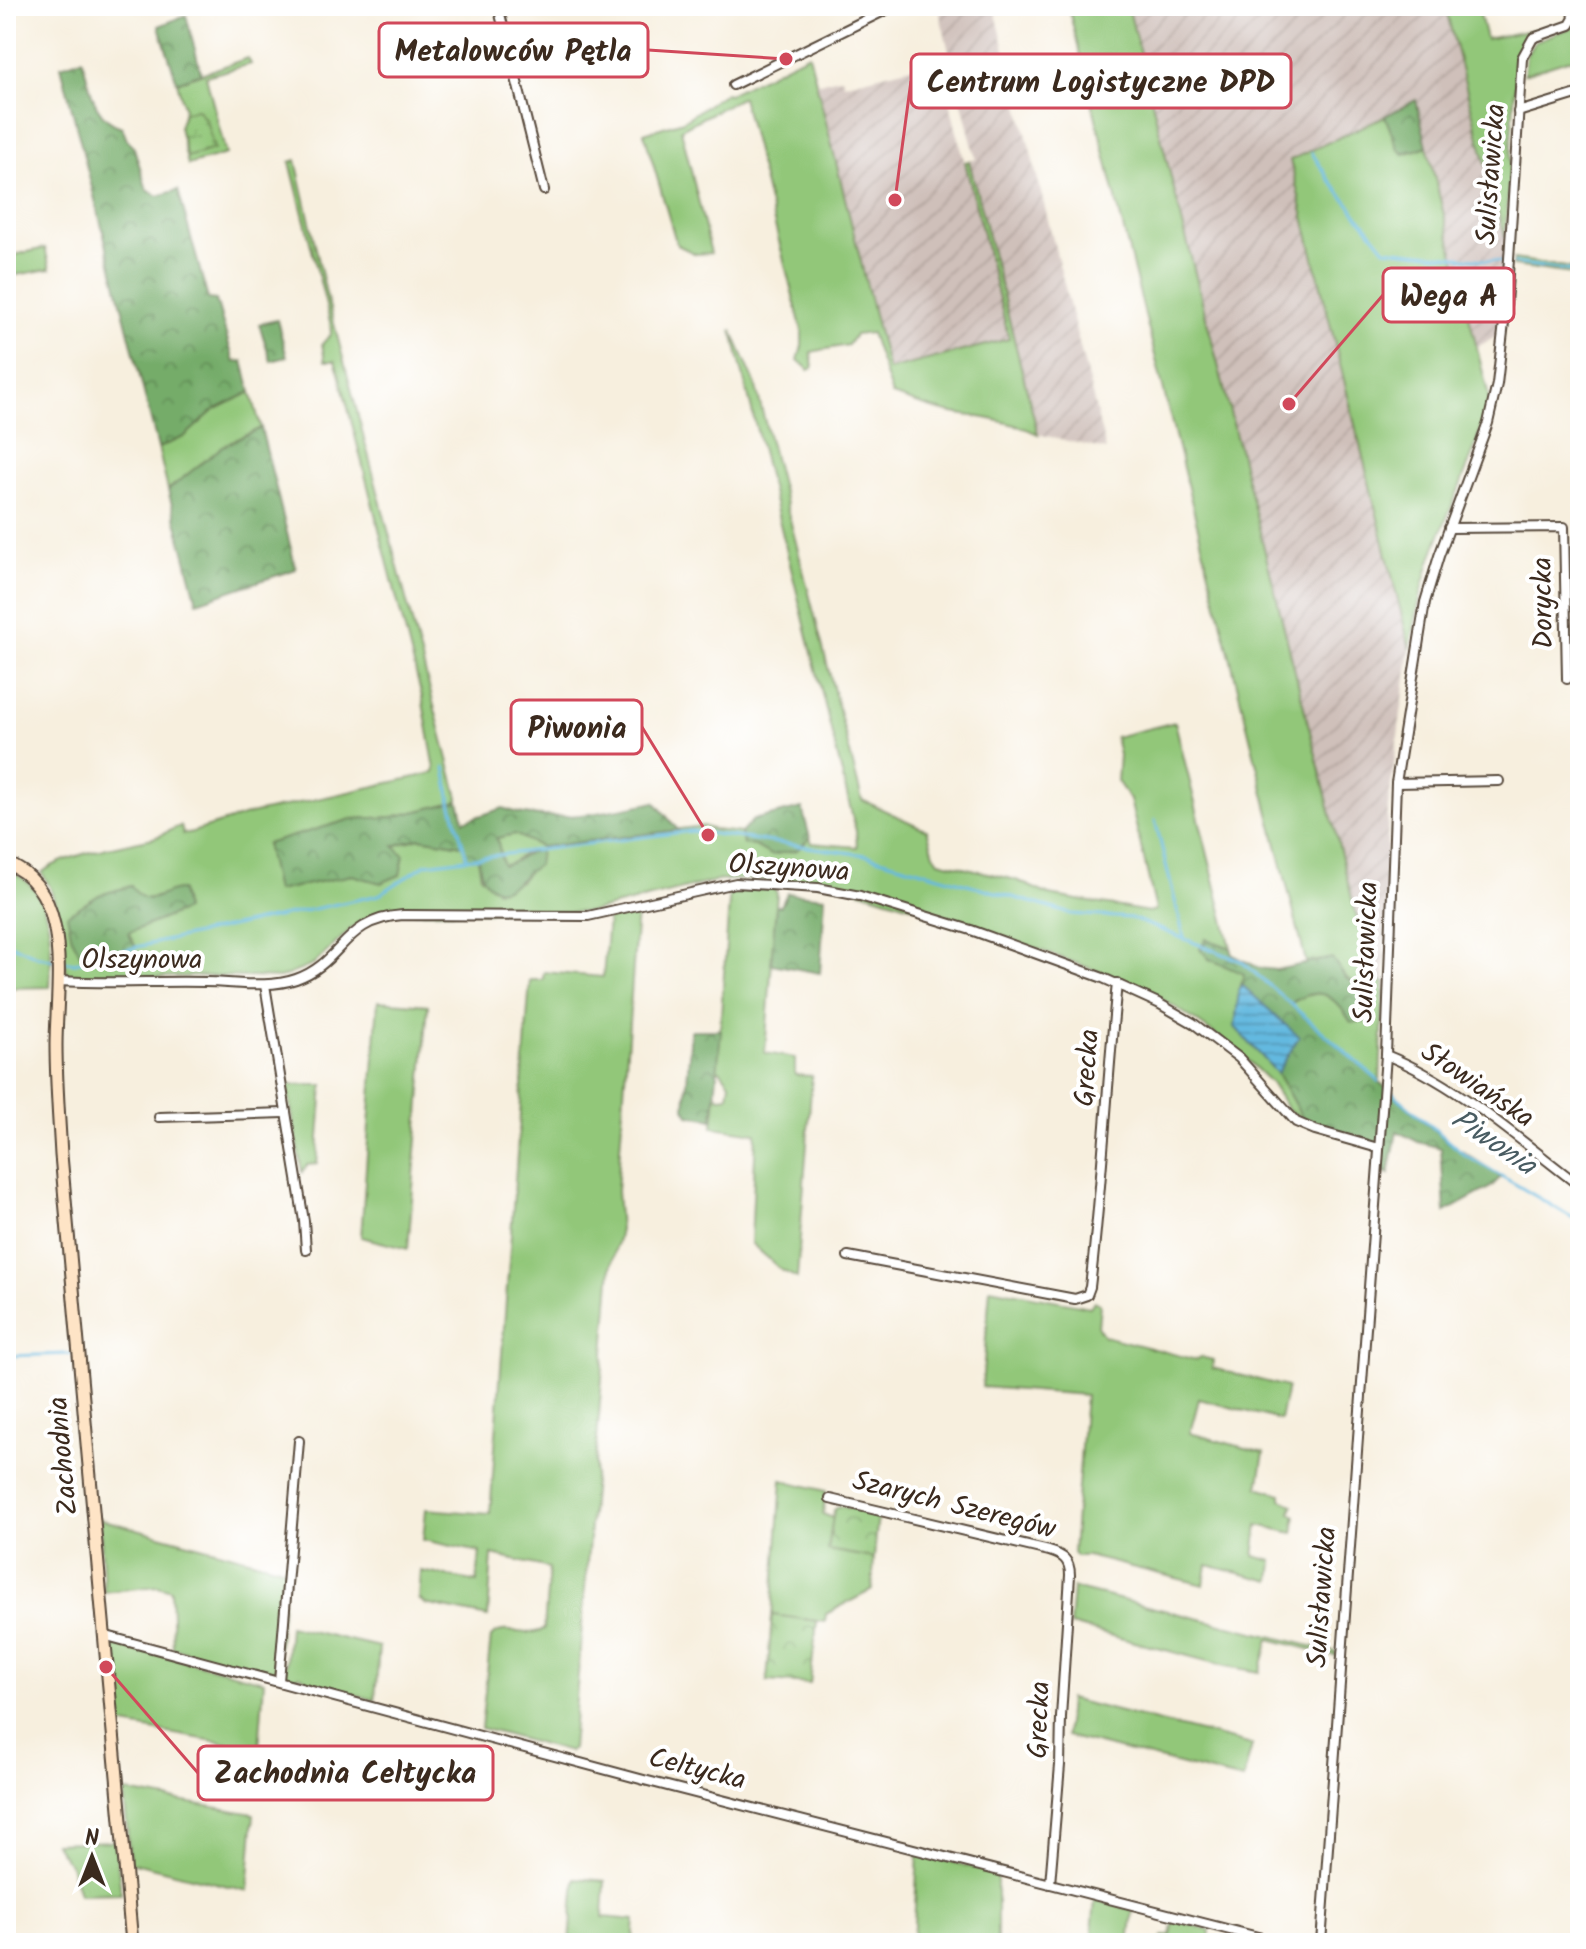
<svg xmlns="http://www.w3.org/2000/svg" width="1586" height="1949" font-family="Kalam,sans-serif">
<defs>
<pattern id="industrial-furrows" width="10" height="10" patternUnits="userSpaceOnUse" patternTransform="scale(2)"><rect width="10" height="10" fill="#cfc0ba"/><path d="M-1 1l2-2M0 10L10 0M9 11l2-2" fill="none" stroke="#b3a59f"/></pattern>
<pattern id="forest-crowns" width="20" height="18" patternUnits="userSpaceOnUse" patternTransform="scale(2)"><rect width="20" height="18" fill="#75ac69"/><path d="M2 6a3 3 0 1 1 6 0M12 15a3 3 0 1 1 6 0" fill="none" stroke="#618c56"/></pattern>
<pattern id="wetland-marsh" width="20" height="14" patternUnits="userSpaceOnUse" patternTransform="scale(2)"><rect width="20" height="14" fill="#92c779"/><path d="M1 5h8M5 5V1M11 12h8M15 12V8" fill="none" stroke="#78a263"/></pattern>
<pattern id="park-crowns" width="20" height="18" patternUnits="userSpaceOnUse" patternTransform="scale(2)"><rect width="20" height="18" fill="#92c779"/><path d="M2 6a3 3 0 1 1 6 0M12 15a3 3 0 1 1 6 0" fill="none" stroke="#78a263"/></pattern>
<pattern id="water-rules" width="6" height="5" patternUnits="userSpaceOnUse" patternTransform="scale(2)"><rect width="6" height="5" fill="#64b9e0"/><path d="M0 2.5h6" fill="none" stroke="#5497b5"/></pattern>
</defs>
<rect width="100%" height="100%" fill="#fff"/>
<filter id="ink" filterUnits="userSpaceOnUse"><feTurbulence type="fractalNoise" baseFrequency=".0125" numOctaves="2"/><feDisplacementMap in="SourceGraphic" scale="16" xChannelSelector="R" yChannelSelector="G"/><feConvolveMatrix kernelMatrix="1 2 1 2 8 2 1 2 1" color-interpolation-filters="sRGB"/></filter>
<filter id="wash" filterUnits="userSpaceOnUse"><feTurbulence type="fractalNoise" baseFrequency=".006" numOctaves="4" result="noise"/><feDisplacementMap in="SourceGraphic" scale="32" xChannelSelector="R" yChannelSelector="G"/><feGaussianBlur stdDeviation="1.8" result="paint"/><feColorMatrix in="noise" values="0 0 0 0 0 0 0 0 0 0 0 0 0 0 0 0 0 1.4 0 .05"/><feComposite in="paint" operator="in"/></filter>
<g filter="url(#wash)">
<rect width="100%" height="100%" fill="#f7efde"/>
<g fill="url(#industrial-furrows)">
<polygon points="943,6 994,6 1106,450 1038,434 969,161 976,159 940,15"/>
<polygon points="1128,6 1445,6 1505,238 1498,335 1477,347 1416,101 1290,160 1410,649 1388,807 1384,982 1373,982"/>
<polygon points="939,60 1009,339 889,370 816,84 842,77 844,84"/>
</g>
<g fill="#92c779" stroke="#66784c" stroke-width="2" fill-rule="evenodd">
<path d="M1068,6H1128L1373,982H1384L1380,1082L1290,1004C1322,985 1332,992 1351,1022H1372L1370,996L1345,977L1332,959L1306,962Z"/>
<polygon points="1445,6 1478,6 1486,39 1532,30 1520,53 1516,71 1505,238"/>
<polygon points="1576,6 1580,6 1580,56 1524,74 1526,56 1535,41 1576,26 1578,20"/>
<path d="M809,54L888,370L1009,339L965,162L969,161L1038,434C1015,423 990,418 965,415C940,412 916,403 892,395L871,333L855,335L848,345L811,352L813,368L809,370L798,360L802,346V331L742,97L681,129L711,253L696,254L677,245L644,133L683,121L725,93L729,94Z"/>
<polygon points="248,58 251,64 206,76 226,154 188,165 180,132 184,107 177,82"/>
<path d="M1385,116L1398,149L1404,154L1427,146L1489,397C1478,452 1452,501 1433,553C1422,584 1416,617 1410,649L1290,160Z"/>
<path d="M296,160L326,293L459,801L393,817L352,819L267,844L276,891L352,875L381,883L400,875L394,846L419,838L463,845L470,859L478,857L481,877L520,882L529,870L527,851L509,865H502L496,838L515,834L541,847L703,826L714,830L741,833L743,843L755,846L771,855L797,850L810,838L812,843L857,847L856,831L732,330L755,383L862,800L927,830L934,854L939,861L1016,880L1049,895L1149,912L1156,910L1130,800L1117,781L1119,755L1115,737L1175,722L1231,948L1206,939L1209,959L1245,974L1239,990L1235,1027L1277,1073L1303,1119L1288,1110L1271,1083L1235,1048L1177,1008L1139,986L957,920L848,887L805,881L746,879L715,881L590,912H384L373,915L354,926L313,965L280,978L214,976L78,979L67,975L61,923L50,887L42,873C58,856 127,844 153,838C163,836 169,829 181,826L183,834L189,833L250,814L434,773L435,769L422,697L340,377L335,361H325L322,344L331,334L330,322L290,162ZM137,894L145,899L164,895L184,910L128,933L135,947L99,895Z"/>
<polygon points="45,248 50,269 10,276 6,257"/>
<polygon points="1514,259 1580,269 1580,275 1513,266"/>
<polygon points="251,392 261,428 223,446 168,490 158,448 184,437 214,410"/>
<path d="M6,870C55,885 52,946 50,987L6,988Z"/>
<polygon points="730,888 774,889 777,893 765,1053 795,1058 795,1075 812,1076 797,1278 781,1270 751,1243 756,1133 713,1127 716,1094 720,1097 728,1096 730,1083 720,1070 717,1072"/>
<path d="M637,911L617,1191L620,1230L611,1267L572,1749L569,1752L481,1728L491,1637C504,1622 524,1640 544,1629L549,1568L492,1555L488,1617L425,1604L419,1599L421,1571L477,1582L480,1552L423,1540L426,1509L490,1514L530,980H543L544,972L603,977L608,919Z"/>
<polygon points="378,1001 428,1005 408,1249 361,1237"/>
<polygon points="287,1085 323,1085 317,1164 307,1165 302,1172"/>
<polygon points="990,1288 1090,1307 1094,1301 1100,1304 1098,1327 1104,1336 1196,1360 1201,1357 1213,1360 1212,1368 1287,1387 1280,1420 1199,1399 1190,1433 1264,1453 1258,1487 1281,1494 1281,1499 1293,1505 1291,1513 1296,1516 1293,1533 1258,1525 1254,1556 1273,1561 1271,1581 1207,1565 1204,1585 1087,1556 1076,1556 1073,1552 1085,1395 982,1387"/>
<polygon points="782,1480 826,1491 823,1514 833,1518 828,1550 874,1558 872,1590 826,1614 825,1622 772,1615"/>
<polygon points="100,1519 286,1569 276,1675 173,1648 171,1590 158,1586 104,1592"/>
<polygon points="1073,1588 1336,1652 1336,1656 1269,1639 1260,1672 1226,1666 1070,1625"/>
<polygon points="289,1626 379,1647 375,1700 307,1682 304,1677 299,1675 294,1678 285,1676"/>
<polygon points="116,1643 264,1681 259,1749 118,1724 110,1647"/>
<polygon points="1069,1699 1252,1745 1243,1780 1066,1736"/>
<polygon points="127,1792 254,1814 248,1891 130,1862 124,1793"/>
<polygon points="115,1841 121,1893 79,1894 70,1865 54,1843"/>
<polygon points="918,1853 997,1874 997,1941 1025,1943 913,1943"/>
<polygon points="575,1878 605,1881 603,1917 635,1920 633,1943 570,1943"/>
<polygon points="1095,1900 1133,1910 1129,1943 1091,1943"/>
<polygon points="1174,1920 1210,1930 1209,1943 1156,1943 1162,1941 1163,1936 1171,1936"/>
</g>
<g fill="url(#forest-crowns)" stroke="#586b44" stroke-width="2">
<polygon points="186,15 201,73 177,82 159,26"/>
<path d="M82,59C91,86 91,118 122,127L127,140L134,148L147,190L158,196L178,190L208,299L216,300L234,362L243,361L251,392L214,410L184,437L158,448L61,66Z"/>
<polygon points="1416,100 1427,146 1404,154 1398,149 1385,116"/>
<polygon points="277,320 287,357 271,361 259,324"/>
<polygon points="261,428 296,569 197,602 168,490 223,446"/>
<path d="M459,801L464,821L503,808C545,826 611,811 655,802L678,830L541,847L515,834L497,838L503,865C515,865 523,852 540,850L538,865C521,875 520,886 498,890C482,883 481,875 478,858L466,859L463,845L419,838L394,846L404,855L400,875L381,883L352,875L276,891L266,844L352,819L393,817Z"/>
<polygon points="802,808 810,838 797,850 771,855 755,846 743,844 741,833 753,820"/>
<path d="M131,886C150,913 159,889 181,890L185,910L128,933L136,947L83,959L72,938L67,915L99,895Z"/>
<polygon points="787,893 825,897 820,973 771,964 776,906 781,906"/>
<path d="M1206,939L1231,948L1233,955L1259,968L1276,970L1332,958L1345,977L1370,996L1373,1022H1351C1334,995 1319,983 1290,1004L1447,1141L1501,1177L1491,1187L1445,1212L1441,1148L1418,1142L1397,1131L1389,1174L1380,1170L1381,1144L1303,1119L1277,1073L1298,1037L1242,985L1244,974L1209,959L1200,949Z"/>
<polygon points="691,1030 721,1030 713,1119 689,1115 685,1108"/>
</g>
<polygon fill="url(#wetland-marsh)" stroke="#66784c" stroke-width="2" points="197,109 206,120 214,149 187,157 179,127 184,113"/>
<g fill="url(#park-crowns)" stroke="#66784c" stroke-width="2">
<polygon points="839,1506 878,1514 874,1558 828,1550 834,1510"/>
<polygon points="772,1615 817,1621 810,1684 767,1681"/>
</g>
<polygon fill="url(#water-rules)" stroke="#50727f" stroke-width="2" points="1242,985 1299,1037 1277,1073 1235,1027 1239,990"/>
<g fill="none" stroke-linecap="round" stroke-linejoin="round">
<g stroke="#64b9e0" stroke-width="3">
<polyline points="1312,153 1328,178 1385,249 1503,262"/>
<polyline points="1514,263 1580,272"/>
<polyline points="445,767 451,802 467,859"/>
<polyline points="1155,820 1184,937"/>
<polyline points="6,942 39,957 55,960"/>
<polyline points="62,961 75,963 141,946 379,895 426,864 692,831 866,855 1072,914 1131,918 1241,961 1379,1081"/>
<polyline points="1388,1089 1465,1155 1580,1222"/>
<polyline points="6,1356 72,1354"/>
</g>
</g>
</g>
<g filter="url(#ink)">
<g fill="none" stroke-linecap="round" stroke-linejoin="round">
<g stroke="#57483b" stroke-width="12">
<g id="street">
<polyline points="498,6 544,190"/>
<polyline points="733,85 894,6"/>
<polyline points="1518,112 1580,93"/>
<polyline points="1449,528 1564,527 1567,679"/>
<polyline points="1396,783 1499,781"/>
<path d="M58,981C107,984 156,981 205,982C235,982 267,989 296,979C344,962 342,919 403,915L588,916L736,883L818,888L860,896L971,930L1103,978L1158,1003L1193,1023L1239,1058L1296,1122L1315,1130L1378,1148"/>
<polyline points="265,985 304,1221 306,1250"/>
<path d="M1386,1055C1458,1084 1519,1140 1580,1186"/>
<polyline points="159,1117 285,1113"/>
<path d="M848,1256L1075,1299L1087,1295L1090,1287C1102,1186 1107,1085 1117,983"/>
<path d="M830,1499L1049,1551C1063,1555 1070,1560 1070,1575L1061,1717L1060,1765L1050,1884"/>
<polyline points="103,1635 644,1780 1281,1943"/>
<polyline points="279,1681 299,1441"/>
<polyline points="1321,1943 1386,1055 1396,783 1425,602 1439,556 1488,423 1497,384 1506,305 1522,58 1533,38 1570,25 1574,18 1572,6"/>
</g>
</g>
<g stroke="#57483b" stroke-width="15">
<path id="secondary" d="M6,863C75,889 56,987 56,1045C56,1082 59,1118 61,1155L132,1943"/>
</g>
<use href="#street" stroke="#fff" stroke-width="8"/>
<use href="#secondary" stroke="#fee4c6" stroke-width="11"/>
</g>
</g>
<g text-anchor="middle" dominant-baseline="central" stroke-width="8" stroke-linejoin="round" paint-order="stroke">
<g font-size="28" fill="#3b2a1e" stroke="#fff">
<text transform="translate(1492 174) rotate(-86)">Sulisławicka</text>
<text transform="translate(1544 603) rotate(-91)">Dorycka</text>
<text transform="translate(789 869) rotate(4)">Olszynowa</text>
<text transform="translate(1367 952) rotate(-88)">Sulisławicka</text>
<text x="142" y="960">Olszynowa</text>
<text transform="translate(1088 1068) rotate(-86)">Grecka</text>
<text transform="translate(1477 1086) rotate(34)">Słowiańska</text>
<text transform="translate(64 1456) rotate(-95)">Zachodnia</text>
<text transform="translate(954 1506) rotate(14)">Szarych Szeregów</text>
<text transform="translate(1323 1597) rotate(-86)">Sulisławicka</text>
<text transform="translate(1040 1720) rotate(-88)">Grecka</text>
<text transform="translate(697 1770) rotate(14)">Celtycka</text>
</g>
<g font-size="30" font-style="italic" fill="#495c62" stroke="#fff">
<text transform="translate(1493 1143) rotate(34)">Piwonia</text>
</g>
</g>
<path fill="none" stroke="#d1495b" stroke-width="3" d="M786 59L648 50M895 200L911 81M1289 404L1383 295M708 835L642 727M106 1667L198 1773"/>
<g fill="#d1495b" stroke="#fff" stroke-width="3">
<circle cx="786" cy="59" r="8"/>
<circle cx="895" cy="200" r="8"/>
<circle cx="1289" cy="404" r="8"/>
<circle cx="708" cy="835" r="8"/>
<circle cx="106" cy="1667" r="8"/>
</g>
<g fill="#fff" stroke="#d1495b" stroke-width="3">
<rect x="379" y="23" width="269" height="54" rx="8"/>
<rect x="911" y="54" width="380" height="54" rx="8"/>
<rect x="1383" y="268" width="131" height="54" rx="8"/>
<rect x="511" y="700" width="131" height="54" rx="8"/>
<rect x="198" y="1746" width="295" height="54" rx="8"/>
</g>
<g font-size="30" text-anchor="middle" font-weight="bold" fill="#3b2a1e">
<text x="513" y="61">Metalowców Pętla</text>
<text x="1101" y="92">Centrum Logistyczne DPD</text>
<text x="1449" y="306">Wega A</text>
<text x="577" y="738">Piwonia</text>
<text x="345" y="1783">Zachodnia Celtycka</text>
</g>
<rect width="1586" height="1949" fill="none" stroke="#fff" stroke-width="32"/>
<g transform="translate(92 1857)" stroke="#ffffff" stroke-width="6" paint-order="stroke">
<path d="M0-6L14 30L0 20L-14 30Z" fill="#3b2a1e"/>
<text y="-12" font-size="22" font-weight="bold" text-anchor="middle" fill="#3b2a1e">N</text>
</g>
</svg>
